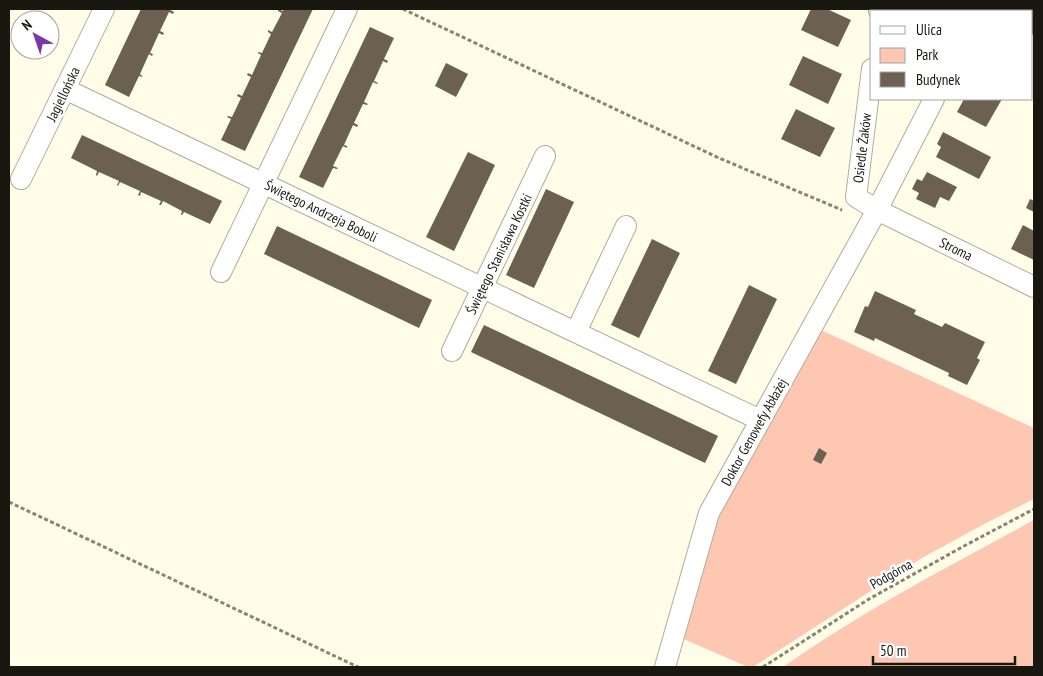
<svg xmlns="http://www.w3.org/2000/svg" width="1043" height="676" font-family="'PT Sans Narrow',sans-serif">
<rect width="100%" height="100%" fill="#fffde7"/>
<g fill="#fec7b2">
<polygon points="821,330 1034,428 1034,499 986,523 922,558 753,667 748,667 672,634 700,509"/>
<path d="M1034,520V667H783C862,611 949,566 1034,520Z"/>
</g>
<g fill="#6c6050">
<polygon points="141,9 170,9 170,10 174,12 173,14 169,12 160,31 164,33 163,35 159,33 150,53 153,54 152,56 149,54 140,74 143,77 139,76 129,97 105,85"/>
<polygon points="278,9 283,11 284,9 313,9 245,151 221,140 231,119 227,117 228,116 232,117 241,98 237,96 238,94 242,96 251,77 247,75 248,73 252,75 261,55 258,53 258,52 262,53 271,34 268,32 268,30 272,32 282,13 278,11"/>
<polygon points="811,9 827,9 851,20 838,47 801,30"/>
<polygon points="1009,9 1034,9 1034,36 1032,34 1032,11 1014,11"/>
<polygon points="370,27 394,38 384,59 388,61 387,63 383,61 374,81 378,83 377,84 373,82 364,102 368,104 367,105 363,104 354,123 358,125 357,127 353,125 344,145 347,146 347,148 343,146 333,166 338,168 337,169 333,168 323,188 299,177"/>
<polygon points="803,56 842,74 828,104 789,85"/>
<polygon points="446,63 468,74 456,97 435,86"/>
<polygon points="964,99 1002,99 986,127 957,112"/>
<polygon points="796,109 835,128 820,157 781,139"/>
<polygon points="943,132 991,157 979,179 936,157 941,147 937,144"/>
<polygon points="82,135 222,201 210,224 184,212 182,215 181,215 182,211 163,201 161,205 159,205 161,201 141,192 140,196 138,195 140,191 120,182 118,186 117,185 119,181 99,172 97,176 96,175 97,171 71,158"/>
<polygon points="468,152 495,165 454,251 426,237"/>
<polygon points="927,172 957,187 949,201 940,197 935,208 916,199 919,193 912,189 917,179 922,181"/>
<polygon points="546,189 574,202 534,288 506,275"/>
<polygon points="1030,199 1034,201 1034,212 1026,208"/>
<polygon points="1023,225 1034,231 1034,260 1011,249"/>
<polygon points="277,226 432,300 419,328 264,254"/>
<polygon points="652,239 680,253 639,338 611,325"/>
<polygon points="749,285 777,299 736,384 708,371"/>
<polygon points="875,291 916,310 914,314 942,327 945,323 985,342 977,358 980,360 967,385 948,376 949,373 875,338 874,341 854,332 865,306 868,307"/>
<polygon points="484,325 718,436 705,463 471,352"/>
<polygon points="819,448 827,453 821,464 813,460"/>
</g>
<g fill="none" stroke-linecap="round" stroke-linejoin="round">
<g stroke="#afad99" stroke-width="22">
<g id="street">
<polyline points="879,11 880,9"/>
<polyline points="978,11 979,9"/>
<polyline points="872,69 856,197 877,210 1034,287"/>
<polyline points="65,89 760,420"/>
<polyline points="21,179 104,9"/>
<polyline points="221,272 347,9"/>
<polyline points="576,332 626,226"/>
<polyline points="452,351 545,156"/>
<polyline points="665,667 709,513 877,210 934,99"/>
</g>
</g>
<g stroke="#868576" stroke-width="3" stroke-dasharray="4 2.5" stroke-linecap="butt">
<polyline points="403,9 719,158 842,210"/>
<polyline points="9,502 358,667"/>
<polyline points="763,667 869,599 964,546 1034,509"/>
</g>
<use href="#street" stroke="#fff" stroke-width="20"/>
</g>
<g text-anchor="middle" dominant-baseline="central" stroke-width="5" stroke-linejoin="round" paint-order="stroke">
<g font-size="14" fill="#181810" stroke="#fff">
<text transform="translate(63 94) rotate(-64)">Jagiellońska</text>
<text transform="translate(862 148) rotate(-83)">Osiedle Żaków</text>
<text transform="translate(321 211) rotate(26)">Świętego Andrzeja Boboli</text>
<text transform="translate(956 249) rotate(26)">Stroma</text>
<text transform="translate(499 254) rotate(-64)">Świętego Stanisława Kostki</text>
<text transform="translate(754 432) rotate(-61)">Doktor Genowefy Abłażej</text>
<text transform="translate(891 574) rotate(-29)">Podgórna</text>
</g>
</g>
<rect width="1043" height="676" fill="none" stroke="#181810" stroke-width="20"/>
<rect x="870" y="10" width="162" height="90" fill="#ffffff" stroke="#a3a39f"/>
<rect x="880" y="26" width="25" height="8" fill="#ffffff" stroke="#a3a39f"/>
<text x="916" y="35" font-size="15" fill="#181810">Ulica</text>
<rect x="880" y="48" width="25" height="15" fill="#fec7b2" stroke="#a3a39f"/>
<text x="916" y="60" font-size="15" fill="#181810">Park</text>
<rect x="880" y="72" width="25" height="15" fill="#6c6050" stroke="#a3a39f"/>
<text x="916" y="85" font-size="15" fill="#181810">Budynek</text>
<g transform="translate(35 35) rotate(320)"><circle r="24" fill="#ffffff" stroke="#a3a39f"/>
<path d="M0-4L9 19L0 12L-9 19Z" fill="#7c37aa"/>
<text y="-8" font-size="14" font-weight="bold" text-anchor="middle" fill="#181810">N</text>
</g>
<path d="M873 656v8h142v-8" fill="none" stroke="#181810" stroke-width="2.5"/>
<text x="880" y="656" font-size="15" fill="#181810" stroke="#ffffff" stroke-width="4" paint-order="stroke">50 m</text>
</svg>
